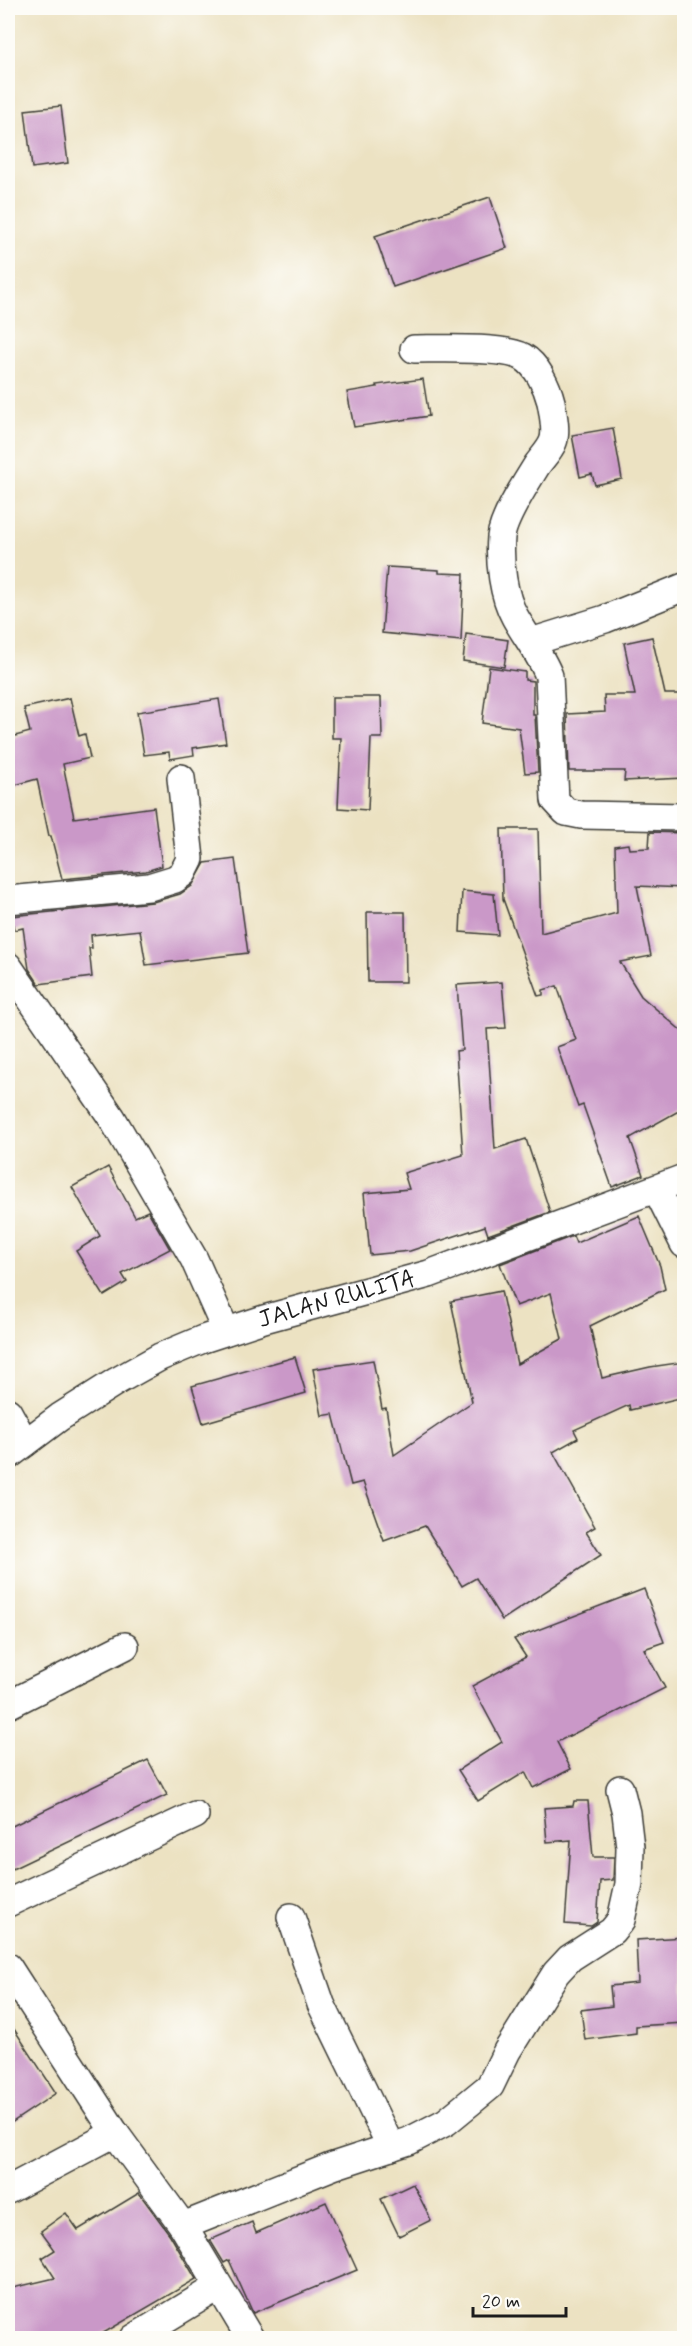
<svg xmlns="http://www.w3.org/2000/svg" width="692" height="2346" font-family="Mynerve,sans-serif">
<rect width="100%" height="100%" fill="#fdfcf7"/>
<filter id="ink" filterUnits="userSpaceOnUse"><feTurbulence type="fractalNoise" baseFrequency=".0167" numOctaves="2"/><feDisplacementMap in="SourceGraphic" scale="12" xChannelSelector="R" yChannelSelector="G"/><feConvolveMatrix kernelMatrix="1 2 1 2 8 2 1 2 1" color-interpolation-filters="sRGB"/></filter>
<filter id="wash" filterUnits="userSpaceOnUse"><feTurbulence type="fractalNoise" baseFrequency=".008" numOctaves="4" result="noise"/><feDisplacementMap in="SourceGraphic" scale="24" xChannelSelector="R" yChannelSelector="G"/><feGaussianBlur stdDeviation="1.35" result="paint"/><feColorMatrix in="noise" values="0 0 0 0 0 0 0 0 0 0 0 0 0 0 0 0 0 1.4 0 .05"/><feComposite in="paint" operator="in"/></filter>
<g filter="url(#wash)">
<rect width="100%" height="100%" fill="#ece2c2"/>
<g id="blocks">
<g fill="#ca98c8">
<polygon points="61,106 68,163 32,168 25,110"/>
<polygon points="490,197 507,248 393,287 375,236"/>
<polygon points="423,379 429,416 354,427 347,392 377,387 376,385"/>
<polygon points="613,428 622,479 595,485 592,474 580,477 572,435"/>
<polygon points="387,567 439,570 439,573 464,574 461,641 382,633"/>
<polygon points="466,634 508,640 504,667 463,661"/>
<polygon points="652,637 665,694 684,694 684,778 624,781 625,771 569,771 567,714 605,712 604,695 635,695 624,643"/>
<polygon points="489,667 525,672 525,680 533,681 533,715 535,715 538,772 525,773 519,728 482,723"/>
<polygon points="332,697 381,697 382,738 371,738 368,810 338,808 341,738 332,738"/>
<polygon points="70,698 79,736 85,734 90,758 63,764 74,818 154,807 162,866 146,871 62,879 51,836 49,836 37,779 8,787 8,738 30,732 24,708"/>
<polygon points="219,699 226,743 193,748 194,755 170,759 169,752 144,755 137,712"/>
<polygon points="501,829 538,829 541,933 617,913 615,846 628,844 629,849 649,848 650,832 684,833 684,888 637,886 651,956 620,962 641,996 684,1033 684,1108 630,1138 643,1175 612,1187 583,1105 578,1107 557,1047 576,1040 557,986 543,990 543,995 538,996 503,899"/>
<polygon points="235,859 248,953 146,965 140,930 91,935 92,948 89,948 92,977 39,984 29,969 23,928 14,930 11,916 153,902 180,894 192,886 205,863"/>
<polygon points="462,891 494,894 498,935 460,932"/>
<polygon points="367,912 405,912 406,982 368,982"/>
<polygon points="502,982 506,1028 487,1029 495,1149 526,1139 550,1212 488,1235 485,1226 410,1251 370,1255 364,1193 409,1189 404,1173 463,1155 456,1051 462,1050 457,985"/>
<polygon points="108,1167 135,1217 148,1211 170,1249 122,1274 127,1282 104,1296 76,1251 100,1236 72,1187"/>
<polygon points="639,1216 660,1266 665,1289 590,1326 602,1378 650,1367 684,1362 684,1397 630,1410 629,1405 574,1430 578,1438 553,1452 595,1527 586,1532 601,1555 502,1620 476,1578 462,1586 425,1526 384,1541 363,1482 351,1485 333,1414 322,1416 313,1369 373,1360 382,1409 386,1408 394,1455 472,1402 451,1301 501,1291 517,1364 562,1339 551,1293 516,1306 500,1264 573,1236 576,1243"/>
<polygon points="295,1357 306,1393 203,1423 192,1386"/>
<polygon points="644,1589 664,1642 644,1649 665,1688 557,1742 571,1769 533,1788 525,1772 478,1801 458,1770 502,1742 472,1686 526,1657 514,1639"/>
<polygon points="148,1760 167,1795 8,1871 8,1828"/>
<polygon points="574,1801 588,1801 593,1857 614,1857 613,1880 600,1881 597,1922 591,1926 565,1924 571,1840 547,1842 544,1808 573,1806"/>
<polygon points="684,1937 684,2023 636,2026 636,2033 585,2040 581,2010 612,2006 610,1986 638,1983 636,1940"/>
<polygon points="8,2020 56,2093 8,2125"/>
<polygon points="413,2184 431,2220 399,2236 381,2199"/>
<polygon points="139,2193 170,2235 196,2279 95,2338 8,2338 8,2289 55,2278 42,2258 55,2250 41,2231 66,2213 78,2230"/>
<polygon points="326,2202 357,2270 253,2313 229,2260 224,2263 210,2240 252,2222 256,2233"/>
</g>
</g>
</g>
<g filter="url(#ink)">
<use href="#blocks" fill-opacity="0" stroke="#3b3a35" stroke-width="1.5"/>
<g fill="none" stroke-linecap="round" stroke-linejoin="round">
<g stroke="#3b3a35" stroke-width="30">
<g id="street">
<path d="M414,349C439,349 503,346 523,357C537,365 547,386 551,402C553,413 557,432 553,442C550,450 542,458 537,465C526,483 503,518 501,537C499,562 503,596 515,617C526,637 541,655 549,676L555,800L566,812L581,815L684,817"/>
<polyline points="531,642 605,619 684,587"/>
<polyline points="8,900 149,887 175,879 183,873 190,859 181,778"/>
<polyline points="8,966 112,1118 194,1259 226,1331"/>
<polyline points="657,1190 684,1244"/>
<polyline points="8,1412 25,1443"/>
<path id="s1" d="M8,1456L60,1417L117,1381L160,1357L203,1339L264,1319L429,1274L684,1178"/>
<polyline points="8,1705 125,1646"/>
<polyline points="8,1903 195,1815"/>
<polyline points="291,1917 321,2004 391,2147"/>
<polyline points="8,1967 115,2133 183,2226 250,2338"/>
<polyline points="8,2190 115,2133"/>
<polyline points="183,2226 333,2166 409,2141 446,2122 490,2086 507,2051 556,1973 570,1958 612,1931 621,1920 629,1884 630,1847 626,1813 620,1789"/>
<polyline points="134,2338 218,2287"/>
</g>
</g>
<use href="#street" stroke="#fff" stroke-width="27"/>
</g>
</g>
<g text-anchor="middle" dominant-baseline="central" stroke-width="4.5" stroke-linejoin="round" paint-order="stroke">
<g font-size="24" fill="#1c1c1c" stroke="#fdfcf7">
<text stroke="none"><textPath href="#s1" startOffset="368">JALAN RULITA</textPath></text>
</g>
</g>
<rect width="692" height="2346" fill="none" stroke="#fdfcf7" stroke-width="30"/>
<path d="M473 2307v9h93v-9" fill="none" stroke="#1c1c1c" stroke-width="3"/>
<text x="482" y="2307" font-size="18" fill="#1c1c1c" stroke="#fdfcf7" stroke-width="4.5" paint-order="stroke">20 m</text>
</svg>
